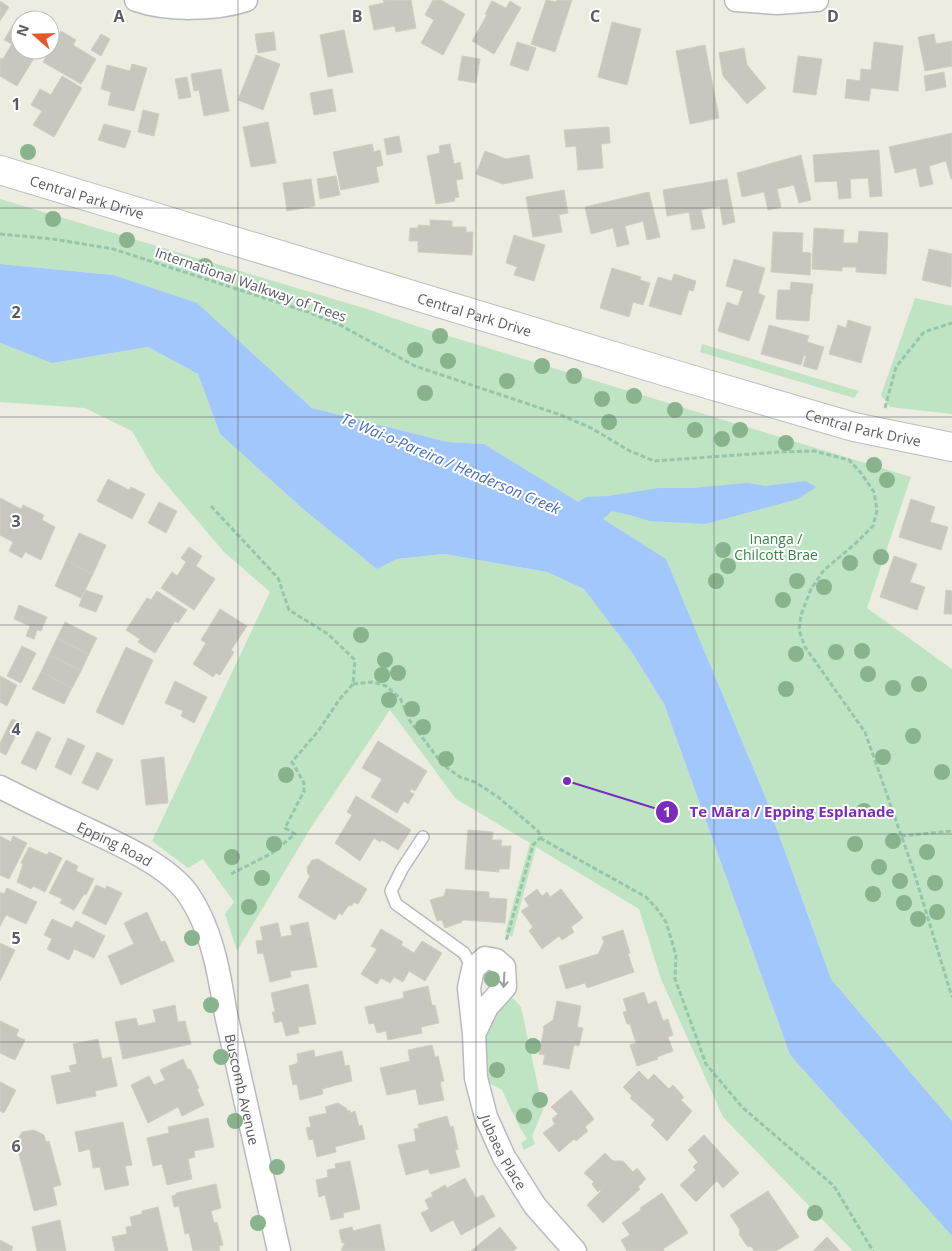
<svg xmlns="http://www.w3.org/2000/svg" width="952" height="1251" font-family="'Open Sans',sans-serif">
<rect width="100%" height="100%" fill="#edece1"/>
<g fill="#bee4c4">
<polygon points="0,199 367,309 419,327 911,477 867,608 952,669 952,1121 831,979 765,796 666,559 484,444 448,442 312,408 274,374 113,275 0,264"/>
<polygon points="915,298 952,306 952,414 890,407 881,395"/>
<polygon points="0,343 52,363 148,347 198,374 220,434 303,509 377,569 397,559 444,554 547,572 584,589 631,651 664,704 790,1055 952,1236 952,1251 853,1251 723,1117 661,979 639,909 536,847 512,937 505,933 530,843 456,799 390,710 310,829 237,951 225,914 234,902 203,859 188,868 152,841 270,592 224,552 155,471 132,431 85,408 0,402"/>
<polygon points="702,344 859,391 854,398 700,352"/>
<polygon points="512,997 521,1007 543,1110 532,1136 535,1144 524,1150 521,1143 527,1139 520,1128 502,1090 487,1082 484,1039 491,1021"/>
</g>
<polygon fill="#a1c7fd" points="0,264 113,275 197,303 312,408 448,442 484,444 578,502 586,497 608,496 659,488 693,488 747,483 765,486 806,481 816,487 798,499 705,524 649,521 634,516 612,511 603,519 666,559 765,796 831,979 952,1121 952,1236 790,1055 664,704 631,651 584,589 547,572 444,554 397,559 377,569 303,509 220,434 198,374 148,347 52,363 0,343"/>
<g fill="#c8c6bf" stroke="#d1cec0">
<polygon points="383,0 411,0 416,28 396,32 395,26 374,30 369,6 384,3"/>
<polygon points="433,0 441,0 465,14 443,55 421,43 434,20 425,15"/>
<polygon points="546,0 556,2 557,0 572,0 555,52 531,44"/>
<polygon points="0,1 9,7 0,21"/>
<polygon points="492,1 506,8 510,1 521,8 494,54 472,41 487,15 485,14"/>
<polygon points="18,17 23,20 20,20 20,50 39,50 17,86 0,76 0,58 3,59 12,44 4,40"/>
<polygon points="612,22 641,29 627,85 598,77"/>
<polygon points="344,30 353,72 328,77 320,35"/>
<polygon points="61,31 76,40 73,45 96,59 81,84 43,62"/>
<polygon points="274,32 276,50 258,53 255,34"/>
<polygon points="101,34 110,39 101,56 91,50"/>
<polygon points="934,34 936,44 952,41 952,66 925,71 918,37"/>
<polygon points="517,42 536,48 528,71 510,65"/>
<polygon points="874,42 903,46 898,91 871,88 869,101 845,98 847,79 860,81 861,69 871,70"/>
<polygon points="705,45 719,118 690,124 676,51"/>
<polygon points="744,48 747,65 766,88 747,104 723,76 719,53"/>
<polygon points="256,55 280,64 263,110 238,100"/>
<polygon points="462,56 480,59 476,83 458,80"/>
<polygon points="798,56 822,59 816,95 793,92"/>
<polygon points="132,64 147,68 134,111 108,105 111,92 101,89 107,65 130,71"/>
<polygon points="221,69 229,111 204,116 199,90 194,91 191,74"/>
<polygon points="944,72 946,87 926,91 924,76"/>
<polygon points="62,76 82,88 54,137 33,125 42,111 31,105 40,89 51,95"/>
<polygon points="187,77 191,97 179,99 175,79"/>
<polygon points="332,89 336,111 314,115 310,93"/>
<polygon points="143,110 159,114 154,136 138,132"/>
<polygon points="268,122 276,163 251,167 243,127"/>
<polygon points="104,124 131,131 125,148 98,140"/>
<polygon points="609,127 610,143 601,144 603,168 578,170 576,146 566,147 564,130"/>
<polygon points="952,133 952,179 951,179 946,161 929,166 933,184 920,187 916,168 895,173 889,147"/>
<polygon points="399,136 402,152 387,155 384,139"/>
<polygon points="372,144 374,152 380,150 383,165 376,167 379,182 341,190 333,152"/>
<polygon points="450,144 454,164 460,162 463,179 456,180 459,197 454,198 455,201 436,204 427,156 440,153 439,146"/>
<polygon points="879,150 882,196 870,197 868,178 850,179 851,198 839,199 837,181 815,182 813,155"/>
<polygon points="485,151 506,159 529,155 533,178 503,184 476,174"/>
<polygon points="801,155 811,200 799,203 794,185 777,189 781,207 768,210 764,192 742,197 737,173"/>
<polygon points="336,176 340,195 320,199 317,179"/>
<polygon points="311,179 315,206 287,211 283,183"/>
<polygon points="727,179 735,222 723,225 720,206 701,210 705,228 692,230 689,212 667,216 663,190"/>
<polygon points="564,190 568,213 559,215 562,232 533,237 526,197"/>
<polygon points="649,192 660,237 647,240 643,221 625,226 629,244 617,247 613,228 591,234 585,207"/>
<polygon points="430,220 452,221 452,227 466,227 466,232 473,232 472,255 418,252 418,241 409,241 410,228 418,228 418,225 430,226"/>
<polygon points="814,228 844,230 843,243 858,243 859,231 888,233 886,274 856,272 856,267 842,267 842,271 812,269"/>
<polygon points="773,232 803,233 802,252 811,253 810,275 771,272"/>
<polygon points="514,235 545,245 534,281 514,275 517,267 506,263"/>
<polygon points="929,249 952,254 951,287 922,280"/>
<polygon points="734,259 765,268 758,293 765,296 749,341 718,331 727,302 738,306 743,291 726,286"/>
<polygon points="612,268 641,277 640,280 650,283 643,305 633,302 629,317 600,308"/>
<polygon points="674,274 696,281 693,291 689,290 681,315 649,306 658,277 672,281"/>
<polygon points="791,282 813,284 812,294 811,294 809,321 776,319 778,290 790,290"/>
<polygon points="848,320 871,327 861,363 829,354 838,325 846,328"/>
<polygon points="769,325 809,336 807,342 824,347 817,370 803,366 806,356 804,355 801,365 761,354"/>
<polygon points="108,479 129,490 131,487 145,494 132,519 97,501"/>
<polygon points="0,498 21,509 23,505 44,515 42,520 55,527 41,560 25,552 22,558 9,551 13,542 0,535"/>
<polygon points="911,499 935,507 930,522 948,527 941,550 899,537"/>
<polygon points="159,502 177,511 166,533 148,523"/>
<polygon points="79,533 106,545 93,574 66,561"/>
<polygon points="189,547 202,556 196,566 215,579 194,610 161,588 172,572 177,576 186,562 181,558"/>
<polygon points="894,556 917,564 910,582 925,587 917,610 880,597"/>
<polygon points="66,561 93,574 81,598 55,586"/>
<polygon points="85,590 103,596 96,612 79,606"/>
<polygon points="946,590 952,591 952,614 944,614"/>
<polygon points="157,591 187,610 178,623 175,621 155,653 138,642 140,639 126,630 147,598 151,600"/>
<polygon points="19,605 47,617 41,631 37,630 34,639 26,636 30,626 14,619"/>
<polygon points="220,609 247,626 231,650 234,652 220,675 216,673 213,677 193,664 206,643 201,640"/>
<polygon points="65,622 97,638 89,654 57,638"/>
<polygon points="57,638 89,654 81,671 49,655"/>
<polygon points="22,646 36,653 21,683 7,676"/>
<polygon points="126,647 153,660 123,725 96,712"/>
<polygon points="49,655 81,671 72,688 41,672"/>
<polygon points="41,672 72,688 64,704 32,689"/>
<polygon points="0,676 17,685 7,706 0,702"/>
<polygon points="175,681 207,697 194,723 181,716 183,711 165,703"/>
<polygon points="12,719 22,723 6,755 0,752 0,743"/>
<polygon points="37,731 51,738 36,770 21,763"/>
<polygon points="68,738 85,746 71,775 55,767"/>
<polygon points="378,741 427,771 415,791 411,789 410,792 414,794 408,804 404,801 397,813 371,797 382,779 362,768"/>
<polygon points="97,752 113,760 98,790 82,783"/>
<polygon points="164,757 168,803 146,805 141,760"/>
<polygon points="356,796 411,830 398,850 382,840 380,842 374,838 360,861 335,843 352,815 347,812"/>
<polygon points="468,830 493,832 492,840 502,840 501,846 511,846 509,869 499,869 499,872 465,869"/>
<polygon points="0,836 11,842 13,836 27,843 9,879 0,875"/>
<polygon points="29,847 47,855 49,852 62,858 45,892 33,886 31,889 17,882 23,864 21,863"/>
<polygon points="318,859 367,889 358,904 354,902 351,906 349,905 342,915 339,913 335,920 298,897 310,876 308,874 307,868 312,860"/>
<polygon points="66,860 78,866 76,871 94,879 86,895 84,894 74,910 60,903 62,899 49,893"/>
<polygon points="96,885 105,889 107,886 122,893 106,925 82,913"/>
<polygon points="7,888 37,902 26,924 6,915 0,926 0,892 4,894"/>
<polygon points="446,889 489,892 489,898 507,899 505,923 464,920 461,921 462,922 445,928 442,920 437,921 430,900 444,896"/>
<polygon points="537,889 542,896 547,892 550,897 561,889 583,918 571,927 574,932 562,940 559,936 542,949 529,931 533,927 521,911 529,906 524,899"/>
<polygon points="147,912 161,942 165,941 174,961 121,985 108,956 134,944 124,923"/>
<polygon points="52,919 72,928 76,921 105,936 94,958 74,949 69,960 47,949 52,939 44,935"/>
<polygon points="308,922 317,967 290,971 291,977 270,982 265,960 263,953 258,954 256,941 263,940 260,927 278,923 281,937 292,935 290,926"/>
<polygon points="381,929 403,942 401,945 414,953 422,941 442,953 425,981 409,971 403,982 394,977 390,983 381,978 377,984 361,974 377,949 371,946"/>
<polygon points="623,930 630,953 628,954 634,972 587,988 585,983 566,989 559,966 598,954 604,942 602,937"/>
<polygon points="0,943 15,950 0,981"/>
<polygon points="308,984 316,1024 298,1027 299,1033 286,1036 282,1021 275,1023 272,1012 275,1012 271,993"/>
<polygon points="428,986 432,1006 435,1005 439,1023 421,1027 422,1033 388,1040 386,1031 377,1033 374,1023 369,1024 365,1007 404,998 403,992"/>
<polygon points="644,992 648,1004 656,1001 663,1021 668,1019 673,1035 668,1037 673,1051 657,1057 658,1059 637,1066 630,1045 636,1043 630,1024 627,1024 623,1012 627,1011 623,999"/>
<polygon points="557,1001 581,1006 577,1027 583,1028 579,1046 574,1045 569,1069 543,1064 545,1055 539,1054 544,1029 543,1027 553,1020"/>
<polygon points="175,1005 178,1022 185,1021 191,1044 123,1059 115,1022 136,1018 138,1026 156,1022 153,1010"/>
<polygon points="0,1021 19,1030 16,1036 25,1040 15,1060 0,1053"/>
<polygon points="98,1039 102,1059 111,1057 117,1086 95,1091 96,1096 57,1104 51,1076 71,1072 69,1066 77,1064 73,1044"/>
<polygon points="432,1045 435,1057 438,1056 444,1081 440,1082 444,1100 419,1105 416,1089 387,1095 380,1068 410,1061 408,1050"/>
<polygon points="314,1050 315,1057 342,1051 345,1066 349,1065 352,1081 322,1089 323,1094 300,1100 297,1084 293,1085 289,1066 296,1064 298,1061 297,1054"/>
<polygon points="183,1059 188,1070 190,1069 199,1088 197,1089 204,1105 182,1116 178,1107 148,1123 131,1085 149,1076 154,1085 165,1080 160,1070"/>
<polygon points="639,1071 648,1080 654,1074 669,1089 673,1085 684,1097 681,1100 692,1111 667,1141 651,1125 655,1120 630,1098 632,1096 623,1087"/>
<polygon points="0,1082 16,1090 4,1113 0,1111"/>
<polygon points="571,1090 594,1119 585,1127 588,1131 576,1141 574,1139 559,1152 543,1133 555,1124 552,1119 558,1114 551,1107"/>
<polygon points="338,1103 346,1108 347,1111 350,1110 350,1113 355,1111 359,1126 362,1125 365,1139 335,1147 336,1152 317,1157 313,1139 309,1140 306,1128 311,1127 309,1117 327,1113 325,1107"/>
<polygon points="447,1116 450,1127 453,1126 458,1149 455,1150 460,1167 430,1174 428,1169 406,1175 398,1145 416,1141 414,1129 419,1128 418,1124"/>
<polygon points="208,1118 214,1147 194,1151 195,1157 188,1159 192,1179 167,1185 162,1164 153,1166 147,1138 169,1133 168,1127"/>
<polygon points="123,1122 132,1165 125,1166 129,1185 105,1190 100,1167 93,1168 90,1149 79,1152 75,1132"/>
<polygon points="34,1130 44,1135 46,1142 49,1141 61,1185 53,1187 57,1205 34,1211 16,1143 22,1132"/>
<polygon points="704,1135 739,1173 723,1188 717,1181 696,1202 680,1185 696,1170 693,1167 698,1162 688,1150"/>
<polygon points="605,1153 613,1161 623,1161 633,1172 637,1168 646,1179 638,1187 640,1189 603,1223 587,1205 601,1191 600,1190 598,1192 592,1184 594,1182 584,1173"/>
<polygon points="350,1161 360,1209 343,1213 344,1217 331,1220 325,1195 319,1197 316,1180 328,1177 327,1170 336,1168 335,1164"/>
<polygon points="465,1178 476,1198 483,1195 495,1216 461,1235 453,1220 431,1232 421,1213 429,1209 425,1200 433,1196 431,1193 445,1185 447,1188"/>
<polygon points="216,1184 221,1208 211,1211 214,1223 217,1222 223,1245 219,1246 220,1251 193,1251 189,1233 185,1234 179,1206 174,1207 172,1196 176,1195 176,1193"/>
<polygon points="768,1191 799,1237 776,1251 754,1251 752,1247 747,1246 739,1234 740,1230 730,1215"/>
<polygon points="662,1193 688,1233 663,1249 664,1251 627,1251 621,1240 630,1235 622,1223 641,1210 640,1208"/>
<polygon points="158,1207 168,1251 115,1251 112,1237 127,1234 126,1227 132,1226 130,1217 142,1214 142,1211"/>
<polygon points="60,1220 66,1251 37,1251 32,1227"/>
<polygon points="380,1224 385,1251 341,1251 345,1242 342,1243 339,1230 352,1227 353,1231"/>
<polygon points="500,1227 517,1248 513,1251 471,1251"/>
<polygon points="827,1237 840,1251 813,1251"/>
<polygon points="0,1240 13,1247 11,1251 0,1251"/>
</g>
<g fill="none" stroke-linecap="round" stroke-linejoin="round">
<g stroke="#b9bac0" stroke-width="14">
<polyline id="service" points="423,837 402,869 391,891 396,904 464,953 473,969"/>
</g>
<g stroke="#b9bac0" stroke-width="25">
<g id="minor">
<path d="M136,0C167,11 215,10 246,0"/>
<polyline points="736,0 777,3 817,0"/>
<path id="s1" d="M0,787C24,799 48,811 72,822C107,839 165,862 188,894C211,927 219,971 225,1010L279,1251"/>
<path id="s2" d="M474,1034L487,1007L505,987L504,967L496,960L485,958L473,969L469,988L474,1034L476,1078L486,1117L504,1157L535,1206L575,1251"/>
</g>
</g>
<g stroke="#babcc3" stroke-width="30">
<g id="secondary">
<path id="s3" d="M0,170L683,377L854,427L952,447"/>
</g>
</g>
<g stroke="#97c5ab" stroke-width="3" stroke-dasharray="5 2.5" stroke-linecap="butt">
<polyline points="0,234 53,239 113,249 308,312 340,325 415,366 561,415 591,428 630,451 654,461 779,452 814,451 849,460 861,473 874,492 877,510 873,526 855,544 824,570 811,589 801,615 799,630 805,647 865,732 913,869 952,997"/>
<polyline points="885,408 896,367 924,332 952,323"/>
<polyline points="211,506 278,578 289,610 328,634 355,660 353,684 339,700 319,730 292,762 304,783 304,791 285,828 295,834 272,853 231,874"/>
<polyline points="353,684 372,682 386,686 400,698 410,721 443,765 460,777 475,782 498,797 538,831 541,837 533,845 506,941"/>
<polyline points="901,836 952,831"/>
<polyline points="540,838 646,897 658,910 666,922 676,955 675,979 706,1064 742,1107 834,1186 873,1251"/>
</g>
<use href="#service" stroke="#fff" stroke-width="11"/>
<use href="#minor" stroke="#fff" stroke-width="22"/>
<use href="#secondary" stroke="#fff" stroke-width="28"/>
</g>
<g fill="#88b38c">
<circle cx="28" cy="152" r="8"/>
<circle cx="53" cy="219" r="8"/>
<circle cx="127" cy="240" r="8"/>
<circle cx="205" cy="266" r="8"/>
<circle cx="440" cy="336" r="8"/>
<circle cx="415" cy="350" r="8"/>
<circle cx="448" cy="361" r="8"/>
<circle cx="542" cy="366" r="8"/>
<circle cx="574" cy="376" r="8"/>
<circle cx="507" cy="381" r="8"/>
<circle cx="425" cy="393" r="8"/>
<circle cx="634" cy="396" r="8"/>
<circle cx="602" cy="399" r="8"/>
<circle cx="675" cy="410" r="8"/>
<circle cx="609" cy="422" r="8"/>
<circle cx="695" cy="430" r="8"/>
<circle cx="740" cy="430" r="8"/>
<circle cx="722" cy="439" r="8"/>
<circle cx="786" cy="443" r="8"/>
<circle cx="874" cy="465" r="8"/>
<circle cx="887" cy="480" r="8"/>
<circle cx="723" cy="550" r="8"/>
<circle cx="881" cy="557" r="8"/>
<circle cx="850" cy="563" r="8"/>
<circle cx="728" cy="566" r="8"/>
<circle cx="716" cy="581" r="8"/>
<circle cx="797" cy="581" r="8"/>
<circle cx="824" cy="587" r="8"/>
<circle cx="783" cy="600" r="8"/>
<circle cx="361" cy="635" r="8"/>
<circle cx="862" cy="651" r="8"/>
<circle cx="836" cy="652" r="8"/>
<circle cx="796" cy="654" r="8"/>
<circle cx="385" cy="660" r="8"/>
<circle cx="398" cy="673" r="8"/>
<circle cx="868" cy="674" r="8"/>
<circle cx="382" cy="675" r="8"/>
<circle cx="919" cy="684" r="8"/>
<circle cx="893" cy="688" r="8"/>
<circle cx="786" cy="689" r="8"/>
<circle cx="389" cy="700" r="8"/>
<circle cx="412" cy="709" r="8"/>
<circle cx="423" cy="727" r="8"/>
<circle cx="913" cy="736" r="8"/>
<circle cx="883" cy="757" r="8"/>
<circle cx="446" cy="759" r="8"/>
<circle cx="942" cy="772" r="8"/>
<circle cx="286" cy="775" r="8"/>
<circle cx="864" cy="811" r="8"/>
<circle cx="893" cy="841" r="8"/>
<circle cx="274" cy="844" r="8"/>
<circle cx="855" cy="844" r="8"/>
<circle cx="927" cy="852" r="8"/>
<circle cx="232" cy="857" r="8"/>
<circle cx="879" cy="867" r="8"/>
<circle cx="262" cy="878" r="8"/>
<circle cx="900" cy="881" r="8"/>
<circle cx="935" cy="883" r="8"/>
<circle cx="873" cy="894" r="8"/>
<circle cx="904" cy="903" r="8"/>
<circle cx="249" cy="907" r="8"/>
<circle cx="937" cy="912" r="8"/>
<circle cx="918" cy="919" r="8"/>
<circle cx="192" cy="938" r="8"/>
<circle cx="492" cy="979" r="8"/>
<circle cx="211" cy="1005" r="8"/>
<circle cx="533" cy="1046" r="8"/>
<circle cx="221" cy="1057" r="8"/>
<circle cx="497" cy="1070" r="8"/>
<circle cx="540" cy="1100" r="8"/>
<circle cx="524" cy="1116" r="8"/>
<circle cx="235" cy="1121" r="8"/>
<circle cx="277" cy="1167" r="8"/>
<circle cx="815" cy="1213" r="8"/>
<circle cx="258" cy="1223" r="8"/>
</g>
<defs><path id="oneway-shaft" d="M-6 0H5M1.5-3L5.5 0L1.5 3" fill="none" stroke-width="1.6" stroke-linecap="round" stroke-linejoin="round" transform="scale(1.25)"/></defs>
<use stroke="#9c9da1" href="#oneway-shaft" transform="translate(504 980) rotate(93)"/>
<path fill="none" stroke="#5a5c62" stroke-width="1" stroke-opacity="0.55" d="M238,0V1251M476,0V1251M714,0V1251M0,208H952M0,417H952M0,625H952M0,834H952M0,1042H952"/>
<g text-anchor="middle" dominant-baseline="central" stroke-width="4" stroke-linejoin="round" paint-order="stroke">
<g font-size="14" fill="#5a5c62" stroke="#fff">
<text stroke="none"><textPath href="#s3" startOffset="91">Central Park Drive</textPath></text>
<text transform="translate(251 284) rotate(19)">International Walkway of Trees</text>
<text stroke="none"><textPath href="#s3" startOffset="496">Central Park Drive</textPath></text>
<text stroke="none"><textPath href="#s3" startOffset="901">Central Park Drive</textPath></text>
<text stroke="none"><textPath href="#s1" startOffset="128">Epping Road</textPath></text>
<text stroke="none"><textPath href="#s1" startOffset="422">Buscomb Avenue</textPath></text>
<text stroke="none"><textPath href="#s2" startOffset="304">Jubaea Place</textPath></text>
</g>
<g font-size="14" fill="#368546" stroke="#fff">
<text x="776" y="538">Inanga /<tspan x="776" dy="16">Chilcott Brae</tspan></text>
</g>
<g font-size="15" font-style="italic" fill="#446ec0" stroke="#fff">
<text transform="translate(451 463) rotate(23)">Te Wai-o-Pareira / Henderson Creek</text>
</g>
</g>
<g font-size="16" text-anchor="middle" font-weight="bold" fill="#5a5c62" stroke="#fff" stroke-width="4" stroke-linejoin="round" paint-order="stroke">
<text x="119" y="22">A</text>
<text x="357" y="22">B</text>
<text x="595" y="22">C</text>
<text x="833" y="22">D</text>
<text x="16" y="110">1</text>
<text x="16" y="318">2</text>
<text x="16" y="527">3</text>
<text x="16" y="735">4</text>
<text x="16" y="944">5</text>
<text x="16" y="1152">6</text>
</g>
<path fill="none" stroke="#7b2cbf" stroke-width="2" d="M567 781L667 812"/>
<g fill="#7b2cbf" stroke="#fff" stroke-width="2">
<circle cx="567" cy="781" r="5"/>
<circle cx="667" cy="812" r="12"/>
</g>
<g font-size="15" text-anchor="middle" font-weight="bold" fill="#fff">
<text x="667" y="817">1</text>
</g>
<g font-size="15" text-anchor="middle" font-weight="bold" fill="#7b2cbf" stroke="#fff" stroke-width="4" stroke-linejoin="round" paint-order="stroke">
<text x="792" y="817">Te Māra / Epping Esplanade</text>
</g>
<g transform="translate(35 35) rotate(290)"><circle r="24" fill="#ffffff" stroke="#bdbec0"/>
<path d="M0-4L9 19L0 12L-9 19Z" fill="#e6592e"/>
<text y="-8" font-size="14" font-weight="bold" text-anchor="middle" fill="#5a5c62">N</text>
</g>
</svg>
